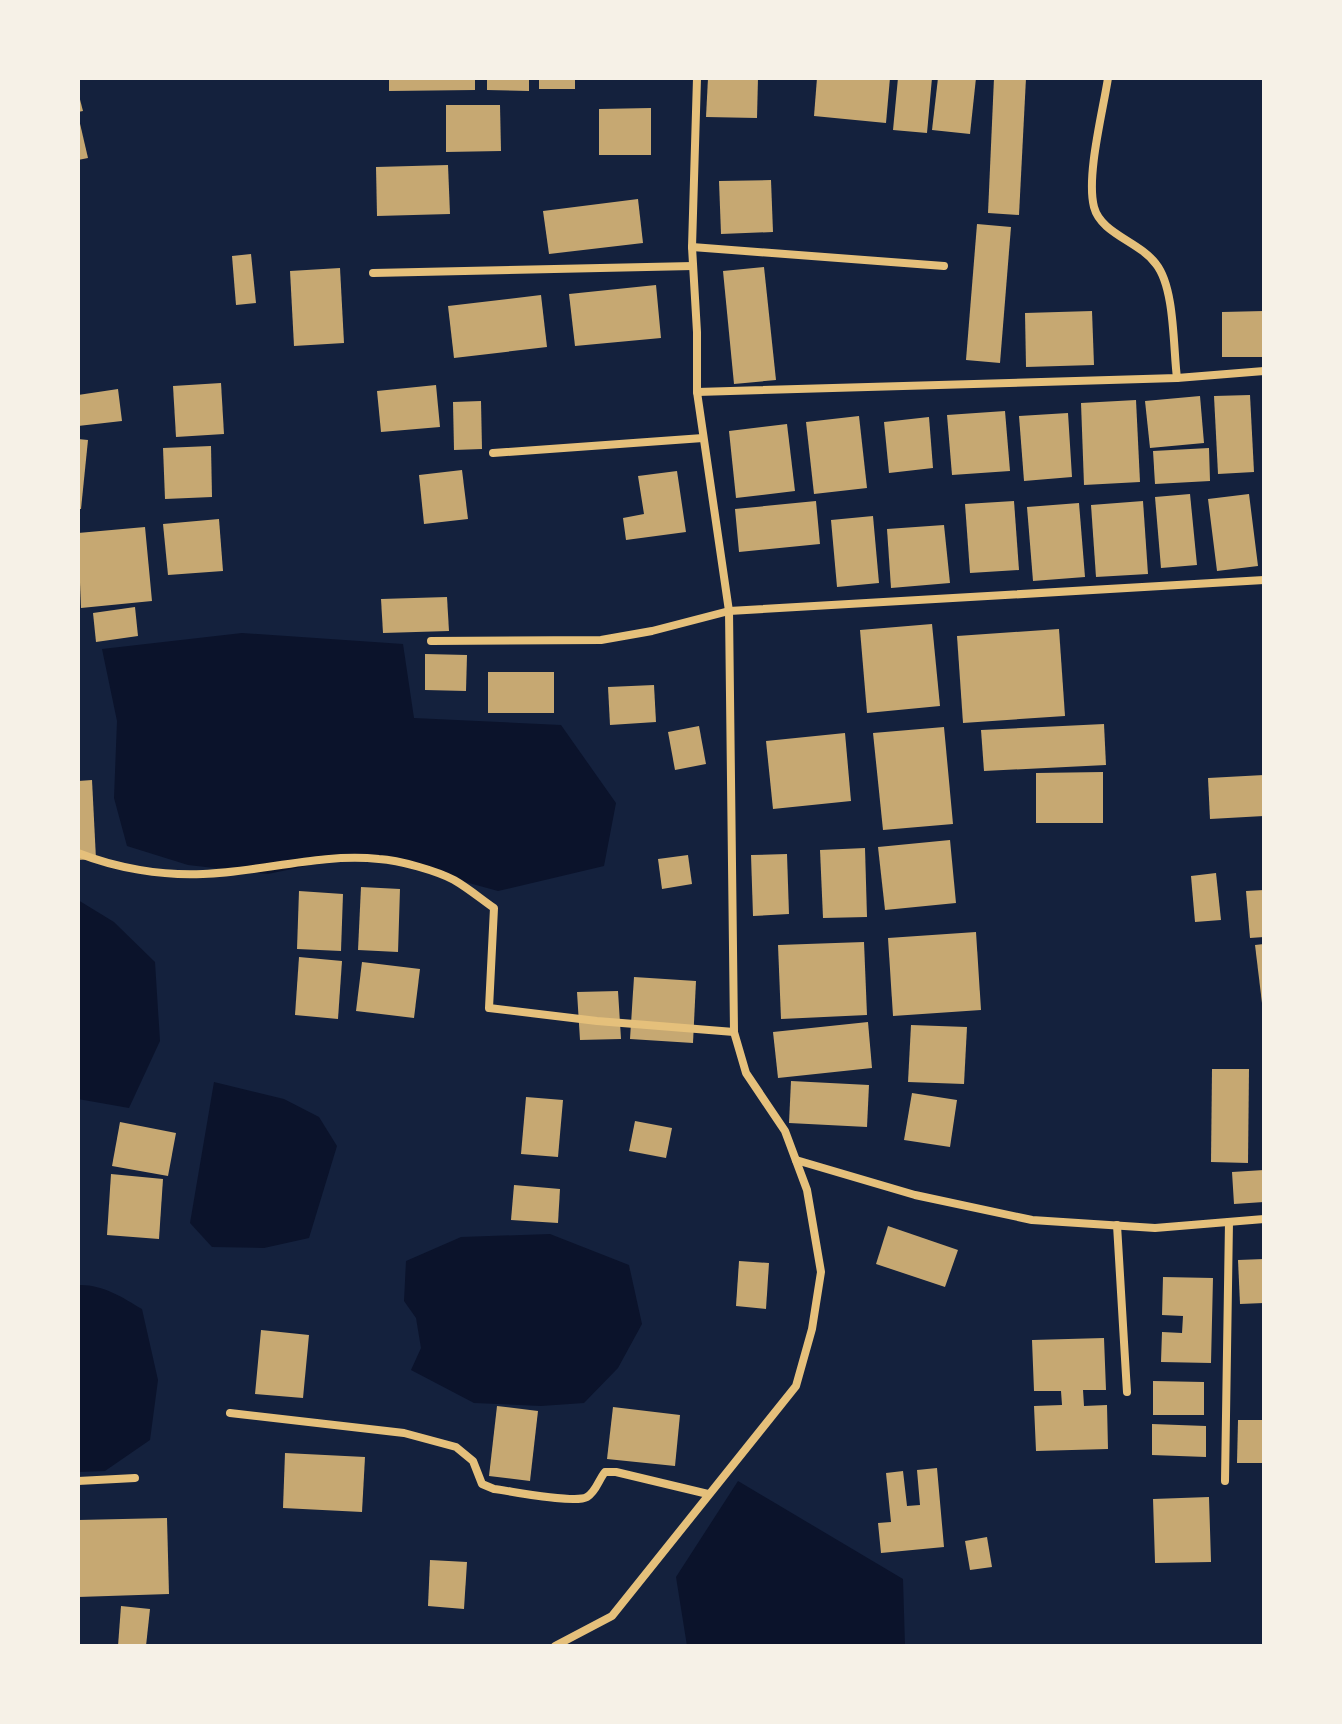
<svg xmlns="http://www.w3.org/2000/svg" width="1342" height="1724" font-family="'Fira Sans Condensed',sans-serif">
<rect width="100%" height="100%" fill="#14213d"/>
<g fill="#0b132b">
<polygon points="242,633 403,644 414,718 561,725 616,803 604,866 498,891 363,854 268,874 188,865 127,846 114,798 117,721 102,649"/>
<polygon points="78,900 114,922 155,962 160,1041 129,1108 78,1099"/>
<polygon points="214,1082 284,1099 319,1117 337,1146 309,1238 264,1248 212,1247 190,1223"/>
<polygon points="550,1234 629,1265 642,1324 618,1368 584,1403 541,1406 474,1403 411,1370 421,1348 416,1318 404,1301 406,1261 461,1237"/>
<path d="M78,1285C102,1284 122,1297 142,1309L158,1380L150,1440L105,1471L78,1472Z"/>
<polygon points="738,1481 903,1579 905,1646 687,1646 676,1577"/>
</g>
<g fill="#c6a872">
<polygon points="389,78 475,78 475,90 389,91"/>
<polygon points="487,78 529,78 529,91 487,90"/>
<rect x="539" y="78" width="36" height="11"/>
<polygon points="708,78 758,78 757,118 706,117"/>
<polygon points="817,78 890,78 886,123 814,116"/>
<polygon points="898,78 932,78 927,133 893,130"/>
<polygon points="938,78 976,78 970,134 932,130"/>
<polygon points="994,78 1026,78 1019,215 988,213"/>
<polygon points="78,92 83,111 78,112"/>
<polygon points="446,105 500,105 501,151 446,152"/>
<polygon points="651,108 651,155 599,155 599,109"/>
<polygon points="78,115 88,158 78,160"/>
<polygon points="448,165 450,214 377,216 376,167"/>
<polygon points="771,180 773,232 721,234 719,181"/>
<polygon points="638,199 643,243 549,254 543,211"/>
<polygon points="977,224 1011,227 1000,363 966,360"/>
<polygon points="251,254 256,303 236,305 232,256"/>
<polygon points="764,267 776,380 734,384 723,271"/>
<polygon points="340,268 344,343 294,346 290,271"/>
<polygon points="656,285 661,338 575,346 569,294"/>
<polygon points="541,295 547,347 454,358 448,306"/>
<polygon points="1092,311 1094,365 1026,367 1025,313"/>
<polygon points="1264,311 1264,357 1222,357 1222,312"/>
<polygon points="221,383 224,434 176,437 173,386"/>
<polygon points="436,385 440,427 381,432 377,391"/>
<polygon points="118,389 122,421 78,426 78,395"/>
<polygon points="1250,395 1254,472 1218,474 1214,396"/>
<polygon points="1200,396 1204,443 1150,448 1145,401"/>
<polygon points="1136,400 1140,482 1084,485 1081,403"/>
<polygon points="481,401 482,449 454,450 453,402"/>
<polygon points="1005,411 1010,471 952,475 947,415"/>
<polygon points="1068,413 1072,477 1024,481 1019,416"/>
<polygon points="859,416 867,488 814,494 806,422"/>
<polygon points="929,417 933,468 889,473 884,422"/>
<polygon points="787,424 795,491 736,498 729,431"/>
<polygon points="78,439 88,440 81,509 78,509"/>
<polygon points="211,446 212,497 165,499 163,448"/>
<polygon points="1209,448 1210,481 1155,484 1153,451"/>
<polygon points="462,470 468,519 424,524 419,475"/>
<polygon points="677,471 686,532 626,540 623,518 644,514 638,476"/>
<polygon points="1190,494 1197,565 1161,568 1155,497"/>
<polygon points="1249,494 1258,566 1217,571 1208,499"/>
<polygon points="816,501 820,544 739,552 735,509"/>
<polygon points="1014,501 1019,570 970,573 965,504"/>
<polygon points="1143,501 1148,574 1096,577 1091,505"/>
<polygon points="1079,503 1085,577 1033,581 1027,507"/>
<polygon points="873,516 879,583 837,587 831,520"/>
<polygon points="219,519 223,571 168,575 163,524"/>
<polygon points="944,525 950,583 891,588 887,529"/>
<polygon points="145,527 152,601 81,608 78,533"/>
<polygon points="447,597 449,631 383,633 381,599"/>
<polygon points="135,607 138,636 96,642 93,613"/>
<polygon points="932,624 940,706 867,713 860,630"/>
<polygon points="1059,629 1065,716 963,723 957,636"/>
<polygon points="425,654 467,655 466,691 425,690"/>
<rect x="488" y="672" width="66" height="41"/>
<polygon points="654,685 656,722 610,725 608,687"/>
<polygon points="1104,724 1106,765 984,771 981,730"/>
<polygon points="699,726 706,764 675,770 668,732"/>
<polygon points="944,727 953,824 883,830 873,733"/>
<polygon points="845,733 851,801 773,809 766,741"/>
<polygon points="1103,772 1103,823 1036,823 1036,773"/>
<polygon points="1264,775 1264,816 1210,819 1208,778"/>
<polygon points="92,780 96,859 78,860 78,781"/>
<polygon points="950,840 956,903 885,910 878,847"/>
<polygon points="865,848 867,917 823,918 820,850"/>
<polygon points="787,854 789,914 753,916 751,855"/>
<polygon points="688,855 692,884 662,889 658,859"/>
<polygon points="1216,873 1221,920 1195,922 1191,876"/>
<polygon points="361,887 400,889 398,952 358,950"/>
<polygon points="1264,890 1264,937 1250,938 1246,891"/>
<polygon points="299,891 343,894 341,951 297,949"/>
<polygon points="976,932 981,1010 893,1016 888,938"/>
<polygon points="864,942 867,1015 781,1019 778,945"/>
<polygon points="1264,944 1264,1003 1262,1003 1255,945"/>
<polygon points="299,957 342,961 338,1019 295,1015"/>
<polygon points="362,962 420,969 414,1018 356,1011"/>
<polygon points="634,977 696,981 693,1043 630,1039"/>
<polygon points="618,991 621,1039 580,1040 577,992"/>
<polygon points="868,1022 872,1068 778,1078 773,1032"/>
<polygon points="911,1025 967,1027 964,1084 908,1082"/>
<polygon points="1212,1069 1249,1069 1248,1163 1211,1162"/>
<polygon points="791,1081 869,1085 867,1127 789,1123"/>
<polygon points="912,1093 957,1100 950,1147 904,1140"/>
<polygon points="526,1097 563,1100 558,1157 521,1154"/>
<polygon points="635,1121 672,1128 666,1158 629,1151"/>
<polygon points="120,1122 176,1133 168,1176 112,1166"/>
<polygon points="1264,1170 1264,1202 1234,1204 1232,1172"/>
<polygon points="111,1174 163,1179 159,1239 107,1235"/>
<polygon points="514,1185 560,1189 558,1223 511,1220"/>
<polygon points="888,1226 958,1250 945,1287 876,1264"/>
<polygon points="1264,1259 1264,1303 1240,1304 1238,1260"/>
<polygon points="739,1261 769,1263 766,1309 736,1306"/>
<polygon points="1163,1277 1213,1278 1211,1363 1161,1362 1162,1332 1182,1333 1183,1316 1162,1315"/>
<polygon points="261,1330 309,1335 303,1398 255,1394"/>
<polygon points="1104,1338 1106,1390 1083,1390 1084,1406 1107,1405 1108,1449 1036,1451 1034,1406 1062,1405 1061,1391 1034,1391 1032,1340"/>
<polygon points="1153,1381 1204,1382 1204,1415 1153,1415"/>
<polygon points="497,1406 538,1411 530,1481 489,1476"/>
<polygon points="613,1407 680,1415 675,1466 607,1459"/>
<polygon points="1238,1420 1264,1420 1264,1463 1237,1463"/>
<polygon points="1152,1424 1206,1426 1206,1457 1152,1455"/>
<polygon points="285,1453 365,1457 362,1512 283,1508"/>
<polygon points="937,1468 944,1547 881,1553 878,1523 891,1522 886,1473 903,1471 907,1506 920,1505 917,1470"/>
<polygon points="1209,1497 1211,1562 1155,1563 1153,1499"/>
<polygon points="167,1518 169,1594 78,1597 78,1520"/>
<polygon points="987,1537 992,1567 970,1570 965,1541"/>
<polygon points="430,1560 467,1562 464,1609 428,1606"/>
<polygon points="121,1606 150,1609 146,1646 118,1646"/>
</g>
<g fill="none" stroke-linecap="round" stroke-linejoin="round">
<g stroke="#e5c07b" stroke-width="8">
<path d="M1108,78C1103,111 1086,176 1094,207C1101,234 1139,241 1156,264C1175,288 1173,347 1177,378"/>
<polyline points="692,247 944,266"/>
<polyline points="373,273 693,266"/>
<polyline points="697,392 1177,378 1264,371"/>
<polyline points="493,453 703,438"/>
<polyline points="431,641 601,640 652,631 729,611 1264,580"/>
<path d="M78,853C116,868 162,876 203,874C262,872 319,853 379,859C399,860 437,871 454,880C468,888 481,899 494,908L489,1008L597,1021L734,1032"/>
<polyline points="796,1160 915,1195 1032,1220 1155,1228 1264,1219"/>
<polyline points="1117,1225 1127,1392"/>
<path d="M230,1413L404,1433L456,1447L473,1461L482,1484L494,1489C511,1491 575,1504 587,1497C596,1492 599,1479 605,1472H616L708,1494"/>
<polyline points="78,1481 135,1478"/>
<polyline points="1225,1481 1229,1222"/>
<polyline points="555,1646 612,1616 796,1386 812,1329 821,1272 807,1190 785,1131 746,1073 734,1032 729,611 697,392 697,332 692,247 697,78"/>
</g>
</g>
<rect width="1342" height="1724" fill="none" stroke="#f6f1e7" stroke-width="160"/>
</svg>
